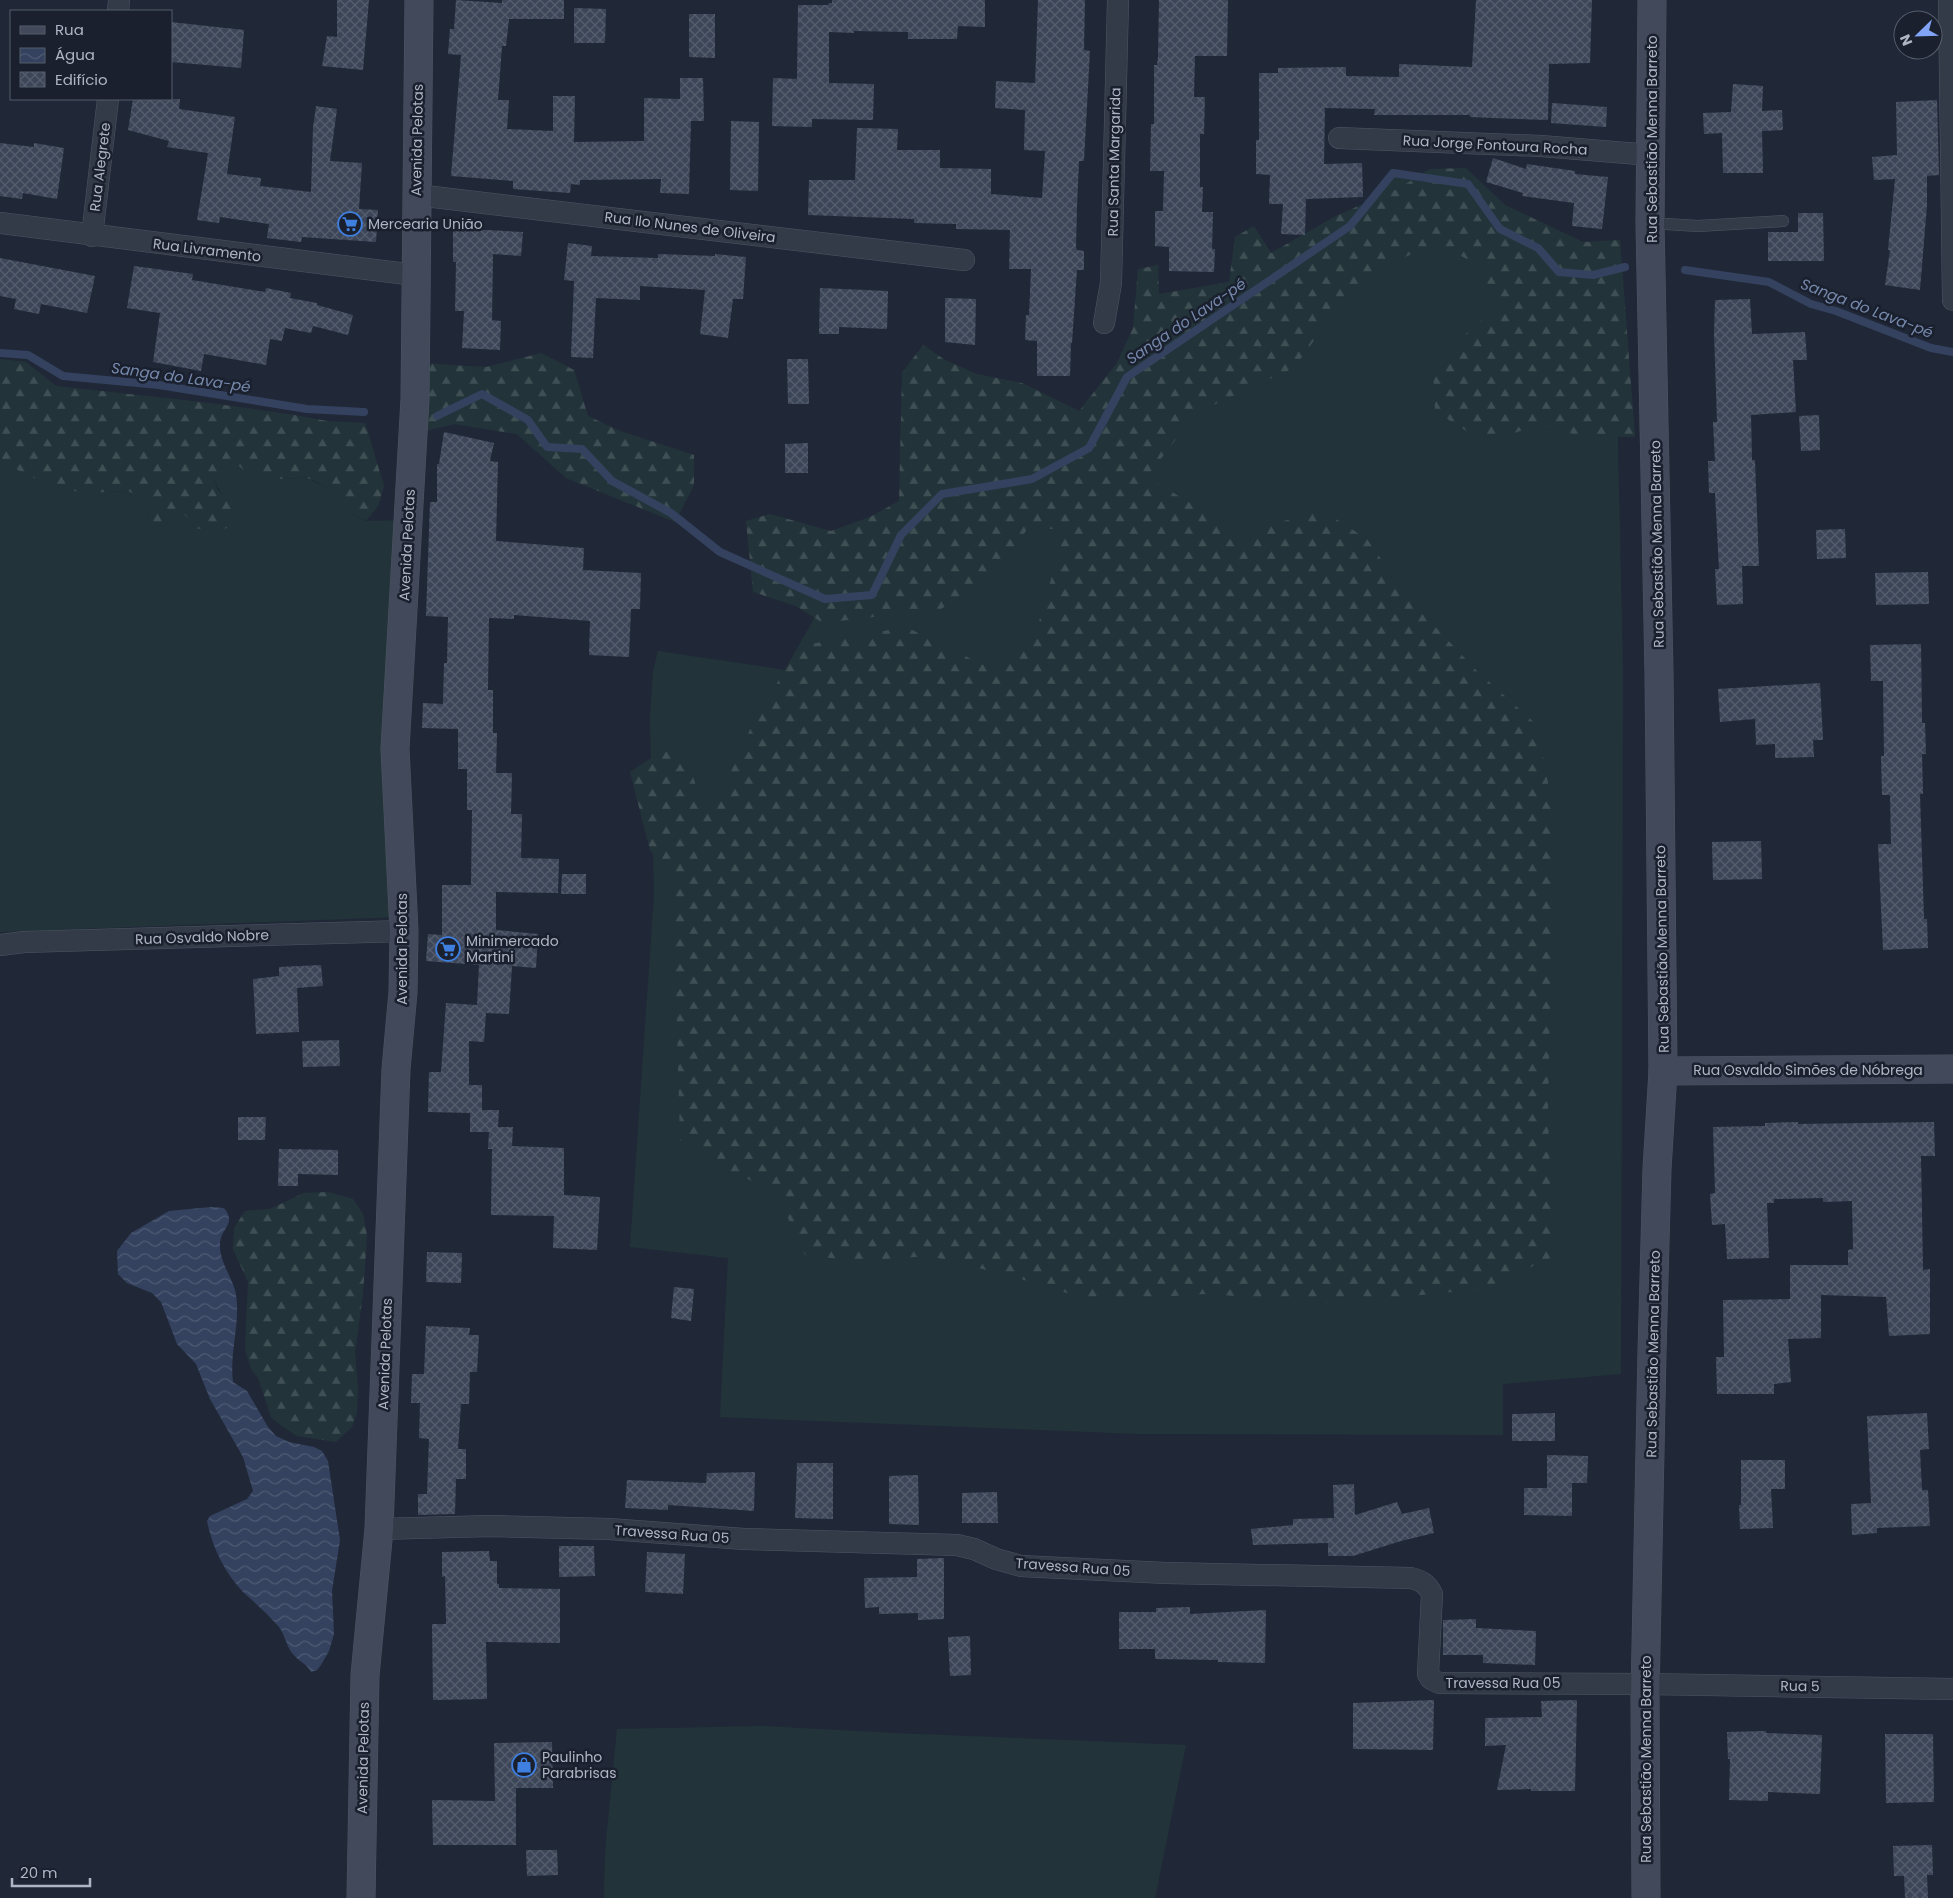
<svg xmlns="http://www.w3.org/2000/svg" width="1953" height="1898" font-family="Poppins,sans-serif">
<defs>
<pattern id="forest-firs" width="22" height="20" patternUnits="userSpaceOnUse" patternTransform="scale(1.25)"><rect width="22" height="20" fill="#223439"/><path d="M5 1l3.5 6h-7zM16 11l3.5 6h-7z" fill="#404f54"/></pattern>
<pattern id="water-waves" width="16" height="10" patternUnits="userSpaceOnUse" patternTransform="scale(1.25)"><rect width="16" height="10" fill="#34425f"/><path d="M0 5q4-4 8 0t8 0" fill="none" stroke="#4f5b74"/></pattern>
<pattern id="building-cross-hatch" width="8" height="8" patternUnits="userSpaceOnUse" patternTransform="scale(1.25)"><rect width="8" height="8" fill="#3c4658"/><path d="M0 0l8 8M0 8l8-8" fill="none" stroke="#565e6e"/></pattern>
</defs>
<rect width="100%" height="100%" fill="#202838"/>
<g fill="#223439">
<polygon points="1393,173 1468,184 1615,313 1623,670 1621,1374 1503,1384 1503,1435 1140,1434 720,1417 728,1258 630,1247 654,895 650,718 653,671 658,651 785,670 825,599 1032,479 1350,226"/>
<path d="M0,457L4,463L109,492L128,491L149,502L146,524L163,526L175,516L185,515L196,528L233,514C228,498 219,494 214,478L222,467L234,462L246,472L288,479L304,477L326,487L344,509L365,521L412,520L397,917L0,932Z"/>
<polygon points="763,1726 893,1733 1186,1745 1155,1898 604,1898 605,1852 617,1729"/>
</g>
<g fill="url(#forest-firs)">
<polygon points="1466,168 1505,205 1583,242 1620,240 1635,437 1581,436 1538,425 1485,443 1435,411 1433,370 1462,337 1496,308 1481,266 1435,243 1380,269 1334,313 1294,368 1196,413 1147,477 1202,510 1236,539 1319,508 1367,539 1409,599 1476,670 1536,724 1554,812 1548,1113 1552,1227 1557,1255 1483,1289 1339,1303 1206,1294 1093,1301 1011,1276 930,1256 857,1261 805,1255 776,1192 712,1163 680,1140 674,926 670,878 650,850 630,772 665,749 690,768 703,806 723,789 752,725 799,646 906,627 1000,673 1038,625 1063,537 1071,529 1027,529 1001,572 941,609 823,623 796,606 753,592 746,521 770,514 831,531 870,517 899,501 902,373 923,345 945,360 977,374 1022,383 1079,411 1117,363 1133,328 1138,269 1158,265 1159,294 1229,282 1235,237 1254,226 1271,253 1336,216 1399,188 1430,169"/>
<polygon points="541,353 574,370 588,416 620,431 694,455 694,485 675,522 566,478 517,434 454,424 417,433 418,363 486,367"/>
<polygon points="0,359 26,362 56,386 210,403 295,415 327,421 365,423 384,486 378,506 366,521 344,509 326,487 315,481 304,477 268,480 246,472 234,462 222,467 214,478 217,489 230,503 233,514 229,527 215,533 196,528 185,515 175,516 163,526 146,524 149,502 128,491 82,493 60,487 34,478 4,463 0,457"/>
<polygon points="328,1192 353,1199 363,1214 367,1235 363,1294 355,1352 358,1388 357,1412 352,1427 336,1442 297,1436 279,1424 271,1417 258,1378 251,1369 245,1349 248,1282 233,1249 234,1228 245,1211 270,1209 304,1193"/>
</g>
<path fill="url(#water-waves)" d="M211,1207L224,1208C237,1224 221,1228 220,1243C219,1260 230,1274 235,1290C242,1318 229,1352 233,1382L247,1391L268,1427L276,1436L289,1442L314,1447L322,1451L328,1461L340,1540L332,1591L334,1634L329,1651L321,1665L317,1670L311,1672C307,1664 298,1661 292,1653C286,1645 285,1635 279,1627C268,1614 255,1603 243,1592C225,1573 212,1547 207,1521L210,1516L247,1499L253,1491L243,1457L210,1399L196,1364L177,1344L161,1302L152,1293L127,1283L118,1274L117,1251L131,1233L169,1211Z"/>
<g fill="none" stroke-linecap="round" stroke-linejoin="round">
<g stroke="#34425f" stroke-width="8">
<polyline points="1685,270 1769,282 1811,304 1836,311 1931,348 1953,352"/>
<polyline points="0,353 28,355 63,376 159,385 307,409 364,412"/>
<polyline points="437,416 482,394 528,420 547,447 582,449 612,481 671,513 720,552 825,599 872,595 901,535 942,494 1032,479 1089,448 1127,377 1350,226 1393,173 1468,184 1500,229 1538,248 1559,272 1593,275 1625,267"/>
</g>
</g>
<g fill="url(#building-cross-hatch)">
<polygon points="337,0 369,0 363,70 322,66 327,36 337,37"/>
<polygon points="456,0 502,3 502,0 564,0 564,19 509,19 506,46 502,46 498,100 509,100 507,129 553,131 553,96 575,96 574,142 644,141 644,98 680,99 680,78 703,78 704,121 691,121 689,194 660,193 661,179 580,180 580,185 571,184 570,193 513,189 513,181 451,176 461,55 448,54 450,29 454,29"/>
<polygon points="832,0 985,0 985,27 958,26 957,39 908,39 908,32 854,31 854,33 829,32 829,83 874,84 873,120 812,119 812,127 772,126 773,78 797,79 798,5 828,5 829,3 832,3"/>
<polygon points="1038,0 1085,0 1084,50 1090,51 1084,161 1079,161 1077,207 1076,247 1077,250 1084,251 1084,270 1077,270 1072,343 1071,343 1070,376 1037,376 1037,341 1025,340 1026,315 1029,315 1031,269 1009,269 1010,230 956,229 956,224 914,223 914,219 808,215 809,180 855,180 857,128 898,129 897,150 940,150 940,168 991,169 991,194 1042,198 1045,151 1024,150 1025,110 995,108 996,81 1035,83"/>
<polygon points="1159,0 1228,0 1227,56 1195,56 1194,97 1205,97 1204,134 1200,134 1200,187 1203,187 1202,212 1213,212 1212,249 1215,249 1214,272 1169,271 1169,247 1155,246 1155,211 1163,211 1164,171 1150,171 1151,124 1154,124 1154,65 1157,65 1158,56"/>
<polygon points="1476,0 1592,0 1590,63 1549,64 1548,120 1493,118 1470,117 1470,115 1374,115 1375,109 1325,108 1324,164 1362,163 1363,197 1306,199 1305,235 1281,234 1283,204 1269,204 1270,175 1256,174 1256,140 1259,140 1259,73 1278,73 1278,68 1346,67 1346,76 1399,77 1399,64 1472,67"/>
<polygon points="574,8 606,9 605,43 574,43"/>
<polygon points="689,14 715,14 715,58 689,57"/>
<polygon points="171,22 244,30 241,68 171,62"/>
<polygon points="1733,84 1763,86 1762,111 1782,110 1783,130 1762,131 1763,173 1723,173 1722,133 1704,134 1703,113 1731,112"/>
<polygon points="133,99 180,99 179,109 235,117 227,174 261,178 260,186 311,192 313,128 316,106 337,109 330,161 362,163 359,209 378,210 376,242 302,237 301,242 267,238 269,224 220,217 219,223 197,220 208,153 167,147 169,141 128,130"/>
<polygon points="1937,100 1939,175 1927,176 1927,205 1920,290 1885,285 1890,250 1888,250 1895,179 1874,180 1872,157 1897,155 1896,102"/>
<polygon points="1552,103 1607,107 1606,127 1551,123"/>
<polygon points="731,121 759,122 758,191 730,190"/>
<polygon points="0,143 34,147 34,143 64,148 57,199 23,193 22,199 0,196"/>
<polygon points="1493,158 1526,169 1527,164 1575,171 1575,174 1608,177 1602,229 1572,226 1574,203 1522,196 1523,193 1486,182"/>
<polygon points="1798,213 1823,213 1824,261 1768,261 1768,232 1798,232"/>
<polygon points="453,230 487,230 523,232 521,256 493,254 492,320 501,321 500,350 462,348 464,311 455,311 456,262 453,262"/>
<polygon points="568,243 592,246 591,256 658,258 658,254 715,256 715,254 746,257 743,299 733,299 728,338 700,334 705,290 640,286 640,300 596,298 593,358 571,357 574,281 564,280"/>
<polygon points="0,258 95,276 87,313 41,304 39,314 14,309 16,299 0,296"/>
<polygon points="134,266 193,274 192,280 265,292 266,288 291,293 290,298 317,303 317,305 353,315 348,335 313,326 311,333 285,328 282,341 270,339 266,365 204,354 201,371 153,362 160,313 127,308"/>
<polygon points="820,288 888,291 887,329 839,327 839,334 819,334"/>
<polygon points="945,298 976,299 975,345 945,342"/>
<polygon points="1750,299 1752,334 1805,332 1807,360 1793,360 1796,412 1751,415 1752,460 1755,460 1759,566 1742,566 1743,604 1717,605 1715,569 1719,569 1715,493 1709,493 1708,461 1715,461 1713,422 1717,422 1714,333 1715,300"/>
<polygon points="787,359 808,359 809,404 788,404"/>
<polygon points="1819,415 1820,450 1801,451 1799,416"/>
<polygon points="444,432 494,443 490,461 498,462 496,541 584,548 583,570 641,573 640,609 631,609 629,657 589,655 590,621 514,615 514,619 489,618 488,690 493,690 493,733 497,733 496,773 512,773 511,814 522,814 521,858 559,859 558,893 496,892 496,930 538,934 536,968 512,966 509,1014 486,1013 484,1042 469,1041 469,1085 482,1085 482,1110 499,1110 498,1127 513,1127 512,1146 564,1148 564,1195 600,1197 597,1250 553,1248 554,1216 491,1215 492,1149 488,1149 489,1132 470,1132 470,1113 428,1112 429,1072 441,1072 446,1003 477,1005 479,965 426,961 428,934 442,935 442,885 471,885 472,810 467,810 467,769 458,769 458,729 422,728 423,703 443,704 444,663 447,663 448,617 426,616 430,502 437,502 437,464 439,464"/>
<polygon points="808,443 808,473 785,473 785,444"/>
<polygon points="1845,529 1846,558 1817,559 1816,530"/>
<polygon points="1928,572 1929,604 1876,605 1875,573"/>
<polygon points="1921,644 1922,723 1925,723 1926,754 1922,754 1923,794 1920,794 1924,919 1927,919 1928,948 1883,950 1878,844 1891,844 1890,795 1882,795 1881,756 1884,756 1883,681 1871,681 1870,645"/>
<polygon points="1820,683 1823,740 1813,740 1814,757 1775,758 1775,744 1756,745 1755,719 1720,722 1718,689"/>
<polygon points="1761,841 1762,879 1713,880 1712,842"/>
<polygon points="562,874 586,874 586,894 561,894"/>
<polygon points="321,965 323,986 297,988 299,1032 256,1034 253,979 279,976 279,967"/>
<polygon points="339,1040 340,1066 303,1067 302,1041"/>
<polygon points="238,1117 266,1117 265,1140 238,1140"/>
<polygon points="1798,1122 1798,1124 1934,1122 1935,1156 1921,1156 1923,1270 1930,1269 1930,1334 1889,1336 1886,1297 1821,1295 1821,1338 1788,1339 1791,1382 1774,1384 1774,1394 1717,1394 1716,1357 1724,1357 1723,1300 1790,1299 1790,1265 1848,1265 1848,1250 1853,1249 1852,1201 1823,1202 1823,1198 1774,1199 1774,1203 1767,1203 1769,1258 1727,1259 1725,1224 1712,1225 1710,1194 1715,1193 1713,1127 1765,1126 1765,1123"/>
<polygon points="279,1149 338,1150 338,1175 298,1174 298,1186 278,1186"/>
<polygon points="427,1252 462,1253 461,1283 426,1282"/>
<polygon points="674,1287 694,1289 691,1321 671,1318"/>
<polygon points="426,1326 470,1328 469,1335 479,1335 477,1372 470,1372 469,1404 461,1404 458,1449 466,1449 466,1479 456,1479 455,1514 418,1515 418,1494 427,1494 429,1439 419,1438 420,1403 411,1403 412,1374 424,1374"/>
<polygon points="1555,1413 1555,1441 1512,1441 1512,1414"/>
<polygon points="1927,1413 1929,1449 1920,1450 1922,1490 1928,1490 1930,1526 1877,1528 1877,1533 1852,1535 1851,1504 1871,1503 1867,1416"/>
<polygon points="1547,1455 1588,1456 1587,1483 1572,1483 1572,1516 1524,1515 1524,1488 1547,1488"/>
<polygon points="1741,1460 1785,1460 1785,1489 1771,1489 1773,1528 1740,1529 1739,1505 1741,1505"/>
<polygon points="797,1463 833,1463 833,1519 795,1518"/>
<polygon points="755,1472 754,1511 668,1505 668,1510 625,1508 627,1480 706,1483 707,1473"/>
<polygon points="918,1475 919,1525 889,1524 889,1476"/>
<polygon points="1354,1484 1355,1515 1397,1502 1402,1514 1429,1508 1434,1533 1401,1541 1353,1556 1328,1556 1328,1543 1253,1545 1251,1529 1293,1525 1293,1519 1334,1518 1333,1485"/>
<polygon points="997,1492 998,1523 962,1523 962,1493"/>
<polygon points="559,1546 594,1546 595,1576 559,1577"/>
<polygon points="489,1551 490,1561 497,1561 497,1584 499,1584 499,1588 560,1589 560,1643 486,1642 487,1699 433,1700 432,1624 446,1624 445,1576 442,1577 442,1552"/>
<polygon points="647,1552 685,1554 683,1594 645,1592"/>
<polygon points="944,1558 944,1619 918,1620 918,1613 879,1614 879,1607 865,1608 864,1578 917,1577 917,1559"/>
<polygon points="1190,1607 1190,1614 1266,1610 1265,1663 1218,1662 1218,1660 1155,1659 1155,1649 1119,1649 1119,1612 1156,1612 1156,1608"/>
<polygon points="1476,1619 1476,1628 1536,1631 1535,1665 1483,1663 1483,1655 1443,1655 1443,1620"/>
<polygon points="970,1636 971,1675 950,1676 948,1637"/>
<polygon points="1434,1700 1433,1750 1353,1749 1353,1703"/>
<polygon points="1577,1700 1575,1791 1531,1791 1531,1789 1497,1790 1506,1745 1485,1746 1485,1718 1542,1717 1541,1701"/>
<polygon points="1766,1731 1766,1733 1822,1735 1820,1794 1768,1792 1768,1801 1729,1800 1730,1759 1728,1759 1727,1732"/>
<polygon points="1885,1734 1933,1734 1934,1802 1886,1803"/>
<polygon points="552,1742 553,1788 516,1788 516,1845 433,1845 432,1800 495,1801 494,1743"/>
<polygon points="1932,1845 1933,1875 1927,1875 1928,1898 1905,1898 1904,1876 1894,1876 1893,1846"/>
<polygon points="526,1850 557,1850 558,1875 527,1876"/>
</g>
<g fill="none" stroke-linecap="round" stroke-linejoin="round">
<g stroke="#4e5563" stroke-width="12">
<polyline id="lane" points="1650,223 1698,226 1783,221"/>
</g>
<g stroke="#4e5563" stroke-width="22">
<g id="street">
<polyline points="1949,0 1953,300"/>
<polyline points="118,11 119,0"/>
<polyline points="1339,138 1541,146 1651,155"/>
<polyline points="417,195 964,260"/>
<polyline points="0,223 415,275"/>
<polyline points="92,236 108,99"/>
<polyline points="1104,323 1111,283 1118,0"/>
<polyline points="0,945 24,942 404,931"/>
<path d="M379,1529L490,1526L609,1529L744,1539L957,1545L974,1549L996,1559L1021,1566L1166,1573L1411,1578C1422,1581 1427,1584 1432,1594L1428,1674L1431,1679L1439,1683L1646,1684L1953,1689"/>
</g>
</g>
<g stroke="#4e5563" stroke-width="29">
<g id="secondary">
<polyline points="1663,1071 1953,1069"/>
<polyline points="361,1898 365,1675 379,1529 396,1069 403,992 404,931 395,749 415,399 419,0"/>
<polyline points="1646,1898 1645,1697 1652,1352 1657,1169 1663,1071 1659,673 1650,223 1652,0"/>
</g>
</g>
<use href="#lane" stroke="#343b48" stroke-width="11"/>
<use href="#street" stroke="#343b48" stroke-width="21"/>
<use href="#secondary" stroke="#42495b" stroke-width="28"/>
</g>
<defs>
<g id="supermarket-ring" transform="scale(1.25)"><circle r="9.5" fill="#1a202d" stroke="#3f7fe0" stroke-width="1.5"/><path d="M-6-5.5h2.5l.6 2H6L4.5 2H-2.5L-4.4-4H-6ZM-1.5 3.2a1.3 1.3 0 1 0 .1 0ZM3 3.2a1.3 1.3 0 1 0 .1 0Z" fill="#3f7fe0"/></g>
<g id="shop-ring" transform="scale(1.25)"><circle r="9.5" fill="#1a202d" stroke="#3f7fe0" stroke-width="1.5"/><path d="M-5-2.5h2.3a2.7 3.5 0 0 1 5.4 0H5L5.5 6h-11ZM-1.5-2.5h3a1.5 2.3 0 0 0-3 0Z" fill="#3f7fe0"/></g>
</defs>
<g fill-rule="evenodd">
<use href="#supermarket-ring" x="350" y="224"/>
<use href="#supermarket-ring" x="448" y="949"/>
<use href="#shop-ring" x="524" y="1765"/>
</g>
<g text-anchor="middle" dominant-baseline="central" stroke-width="5" stroke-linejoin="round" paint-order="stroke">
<g font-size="14" fill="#aeb5c5" stroke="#1a202d">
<text transform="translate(1652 139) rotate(-90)">Rua Sebastião Menna Barreto</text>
<text transform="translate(417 140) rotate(-89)">Avenida Pelotas</text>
<text transform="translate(1495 145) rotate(3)">Rua Jorge Fontoura Rocha</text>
<text transform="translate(1114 162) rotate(-89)">Rua Santa Margarida</text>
<text transform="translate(100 167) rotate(-83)">Rua Alegrete</text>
<text transform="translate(690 227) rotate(7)">Rua Ilo Nunes de Oliveira</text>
<text transform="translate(207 250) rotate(7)">Rua Livramento</text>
<text transform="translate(1657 544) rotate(-91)">Rua Sebastião Menna Barreto</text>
<text transform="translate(407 545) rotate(-87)">Avenida Pelotas</text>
<text transform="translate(202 937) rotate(-2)">Rua Osvaldo Nobre</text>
<text transform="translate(402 949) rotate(-90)">Avenida Pelotas</text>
<text transform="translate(1662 949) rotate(-91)">Rua Sebastião Menna Barreto</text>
<text x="1808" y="1070">Rua Osvaldo Simões de Nóbrega</text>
<text transform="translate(385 1354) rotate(-88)">Avenida Pelotas</text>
<text transform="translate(1653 1354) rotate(-89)">Rua Sebastião Menna Barreto</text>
<text transform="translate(672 1534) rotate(4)">Travessa Rua 05</text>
<text transform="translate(1073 1567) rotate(4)">Travessa Rua 05</text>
<text x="1503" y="1683">Travessa Rua 05</text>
<text transform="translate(1800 1686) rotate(1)">Rua 5</text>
<text transform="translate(363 1758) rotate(-89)">Avenida Pelotas</text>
<text transform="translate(1646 1759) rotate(-90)">Rua Sebastião Menna Barreto</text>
</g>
<g font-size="14" fill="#aeb5c5" stroke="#1a202d" text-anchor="start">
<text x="368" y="224">Mercearia União</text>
<text x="466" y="941">Minimercado<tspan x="466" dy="16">Martini</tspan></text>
<text x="542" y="1757">Paulinho<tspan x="542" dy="16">Parabrisas</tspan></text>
</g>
<g font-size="15" font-style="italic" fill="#7689ad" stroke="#1a202d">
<text transform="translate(1867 308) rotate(21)">Sanga do Lava-pé</text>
<text transform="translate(1186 321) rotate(-34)">Sanga do Lava-pé</text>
<text transform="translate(181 377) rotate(8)">Sanga do Lava-pé</text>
</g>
</g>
<rect x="10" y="10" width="162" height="90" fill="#1a202d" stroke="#555c6a"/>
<rect x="20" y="26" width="25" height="8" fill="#42495b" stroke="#555c6a"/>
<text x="55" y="35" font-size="15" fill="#aeb5c5">Rua</text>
<rect x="20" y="48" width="25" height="15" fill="url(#water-waves)" stroke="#555c6a"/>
<text x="55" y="60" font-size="15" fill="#aeb5c5">Água</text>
<rect x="20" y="72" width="25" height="15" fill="url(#building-cross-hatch)" stroke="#555c6a"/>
<text x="55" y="85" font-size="15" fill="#aeb5c5">Edifício</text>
<g transform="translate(1918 35) rotate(247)"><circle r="24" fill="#1a202d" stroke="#555c6a"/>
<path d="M0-4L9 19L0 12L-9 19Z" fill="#81a4f7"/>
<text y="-8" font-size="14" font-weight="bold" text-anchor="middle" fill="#aeb5c5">N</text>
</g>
<path d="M12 1878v8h78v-8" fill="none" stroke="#aeb5c5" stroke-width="2.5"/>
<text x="20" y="1878" font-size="15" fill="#aeb5c5" stroke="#1a202d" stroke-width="4" paint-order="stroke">20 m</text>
</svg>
